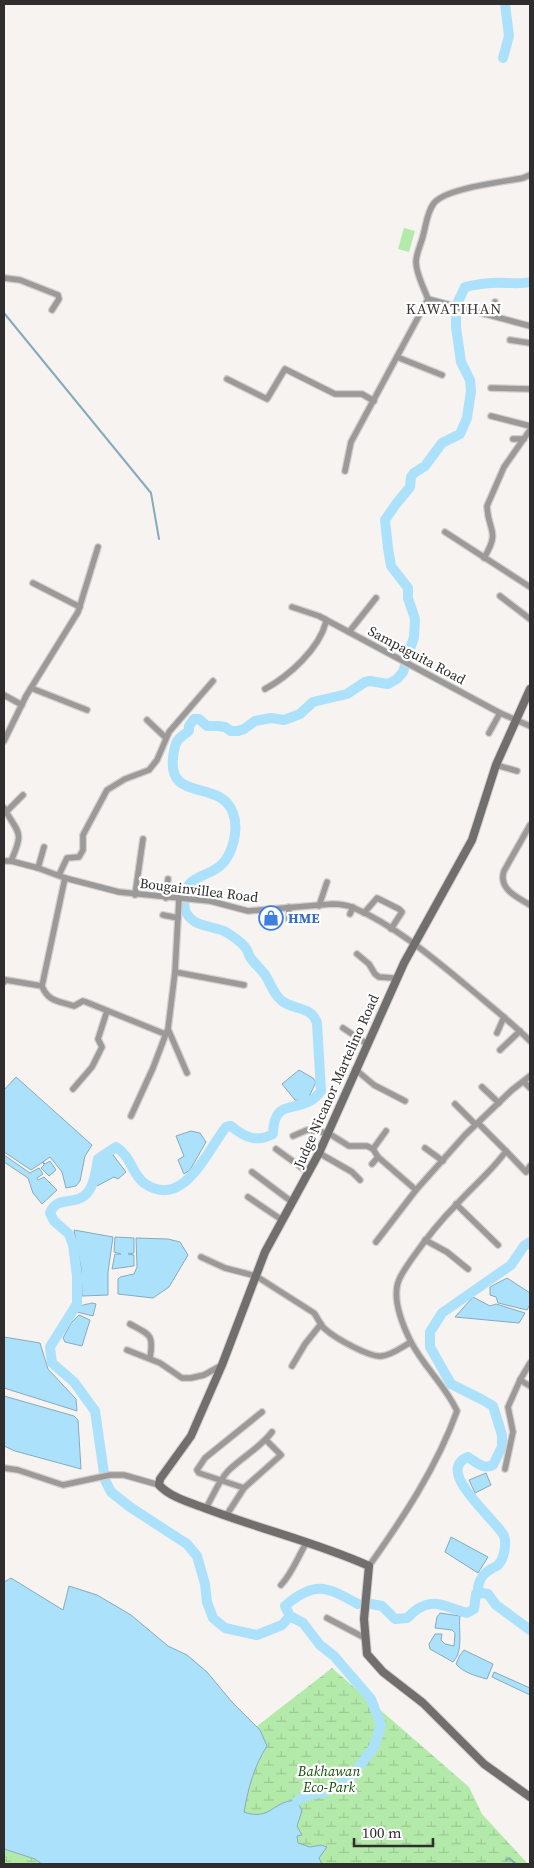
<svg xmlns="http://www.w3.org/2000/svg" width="534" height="1868" font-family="'Source Serif 4',serif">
<defs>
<pattern id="wetland-marsh" width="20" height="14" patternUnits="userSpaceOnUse" patternTransform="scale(1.25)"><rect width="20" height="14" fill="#b4eaa9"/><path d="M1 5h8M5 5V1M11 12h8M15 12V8" fill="none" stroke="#9bc992"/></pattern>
</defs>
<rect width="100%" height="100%" fill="#f6f3f1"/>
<polygon fill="#b4eaa9" points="404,228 415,231 409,252 398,249"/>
<g fill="url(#wetland-marsh)">
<polygon points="332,1668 469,1787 482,1814 528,1864 79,1864"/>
<polygon points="4,1849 35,1859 42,1864 4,1864"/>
</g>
<g fill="#ace1fb" stroke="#86abbd">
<polygon points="299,1070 313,1078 316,1082 307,1101 295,1100 282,1084"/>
<polygon points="16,1077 92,1145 85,1156 80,1181 76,1186 66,1188 62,1172 50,1157 43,1162 45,1164 50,1161 56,1170 49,1176 41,1168 44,1165 43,1162 31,1170 4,1152 4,1090"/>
<polygon points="191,1131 200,1133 206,1142 190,1170 184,1174 178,1160 184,1156 176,1136"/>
<polygon points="4,1155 30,1173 39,1168 43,1174 37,1178 38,1180 44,1177 57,1190 42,1204 33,1193 28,1178 4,1162"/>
<polygon points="108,1155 113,1155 126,1172 118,1179 114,1177 97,1186 96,1184 101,1161"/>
<polygon points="74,1230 113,1237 108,1272 108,1295 82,1296 81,1268"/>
<polygon points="115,1237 134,1238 134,1253 128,1254 134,1255 134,1266 112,1269 115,1254 121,1254 114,1252"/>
<polygon points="136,1238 168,1239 180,1242 188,1255 169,1287 153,1298 118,1294 118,1279 120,1277 134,1274 137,1267"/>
<polygon points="507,1278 530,1293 530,1304 527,1310 498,1303 496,1297 490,1295 490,1287"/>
<polygon points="473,1297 490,1306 496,1304 525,1313 519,1323 455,1317"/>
<path d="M92,1303L96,1304L93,1316L77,1312C79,1304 85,1305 92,1303Z"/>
<polygon points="79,1315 90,1320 82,1346 65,1342 63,1338 71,1323"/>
<polygon points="4,1337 40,1343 48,1369 76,1399 77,1411 4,1388"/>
<polygon points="4,1396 74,1416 78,1420 81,1469 15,1451 4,1446"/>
<polygon points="486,1473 491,1485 475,1493 469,1480"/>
<polygon points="451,1537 488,1557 478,1573 445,1552"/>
<path d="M11,1578L63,1610L69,1586L97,1595L131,1615L168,1646L187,1655L207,1672L232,1702L260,1730L267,1746C254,1766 248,1789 244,1812C271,1822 275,1798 297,1801L302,1811L297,1826L302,1835L297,1836L298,1843L310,1847L321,1845L327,1847L319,1858L322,1864H42L35,1859L4,1849V1582Z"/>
<path d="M440,1613L460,1616C458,1630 464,1651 453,1662L430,1649L429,1644L435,1634H442L441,1640L445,1644L454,1646L455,1633L452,1630L435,1628L437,1617Z"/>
<path d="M464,1650L493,1664L487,1679C476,1676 464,1673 456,1664L460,1655Z"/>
<polygon points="494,1672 530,1688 530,1695 492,1677"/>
</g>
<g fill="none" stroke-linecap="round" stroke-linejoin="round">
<g stroke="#86abbd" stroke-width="2">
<polyline points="4,313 151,493 159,539"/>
<polyline points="506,1860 509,1858 516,1864"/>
</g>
<g stroke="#ace1fb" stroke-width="10">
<polyline points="503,58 509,36 505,4"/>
<path d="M457,304L465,287C478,284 493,282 506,283C514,283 522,284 530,282"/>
<path d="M478,1594C477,1583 482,1574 491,1569C493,1568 497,1566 498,1565C504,1559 507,1544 504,1536C497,1520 433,1471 468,1457C476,1462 483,1470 493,1465L502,1447V1435L493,1406L481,1399L451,1384L430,1347V1332L442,1313L511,1265L524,1246L530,1242"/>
<path d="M366,1603L382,1606L395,1619L407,1618C429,1595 440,1605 467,1613L474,1609L476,1594L482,1593L488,1594L496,1605L530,1630"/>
<path d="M290,1616L285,1606C315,1580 327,1587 358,1604"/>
<path d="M297,1801L309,1795L328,1791L351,1777L374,1747L381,1725L371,1699L334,1656L320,1645L303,1623L290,1616L282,1625L257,1635L225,1628L213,1618L207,1602L205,1584L197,1556L187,1544L130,1507L111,1492L105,1480L95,1411L74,1382L52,1363L50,1347L77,1304V1276L73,1245L69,1234L54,1221L50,1213C57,1196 72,1205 84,1196C94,1189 96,1170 98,1159L116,1147C132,1157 131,1173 144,1183C183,1211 207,1151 226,1127L231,1126C244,1137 257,1143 273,1134C274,1093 301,1118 321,1091L317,1023C311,1005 293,1011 281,1000C274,994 271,985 267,978C263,970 255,965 250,957C248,954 248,950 245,947C240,941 231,935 224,931C212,926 195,927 187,914C184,910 184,906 184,900C185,875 206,878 220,866C233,855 239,829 233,813C220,778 168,803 173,758C175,743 175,740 189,731V726L194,719H199L207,726H218L225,727L231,731H238L244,729L255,721L271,718L284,720L300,714L313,702L347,694L365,682L370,681L388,684L397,679L403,672L414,637L415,619L408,598V588L391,566L388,548L385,520L396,504L410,487L411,477L414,473L425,466L442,443L460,434L467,418L471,391L470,380L461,362L456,327V309"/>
</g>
<g stroke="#d2cfce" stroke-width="8">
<g id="street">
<polyline points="4,278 20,280 58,295 59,299 52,310"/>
<path d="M428,299C424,288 416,274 416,262C416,254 421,244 423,236C426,225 427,212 434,203C446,188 503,182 523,178L530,175"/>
<polyline points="492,315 495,302"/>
<polyline points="510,340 530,343"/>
<polyline points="397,357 442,375"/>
<polyline points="227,379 267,399 285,369 335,394 362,394 374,401"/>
<polyline points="491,388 530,389"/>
<polyline points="491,416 530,426"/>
<polyline points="513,439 524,439"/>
<polyline points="345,471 351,442 428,299 530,326"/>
<polyline points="445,532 530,587"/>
<path d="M484,558C501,529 488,533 487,506L504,467L530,430"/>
<polyline points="33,583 80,607"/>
<polyline points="500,596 530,619"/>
<polyline points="292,607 319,616 500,713 530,726"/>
<polyline points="349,632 376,598"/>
<polyline points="31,688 87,710"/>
<path d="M265,689C289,676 319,649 326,622L325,619"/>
<polyline points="4,695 22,705"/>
<polyline points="147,720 166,738"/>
<polyline points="489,733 500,713"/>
<polyline points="4,741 26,696 78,612 98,547"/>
<polyline points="496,765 517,771"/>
<path d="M4,808C18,834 25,830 11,861"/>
<polyline points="6,812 23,795"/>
<path d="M530,825L504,871C498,889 517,897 530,905"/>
<path d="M4,861H11L38,868L65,878L119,892L210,901L248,911L332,904C339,904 347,905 354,908C394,925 433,958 467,986C488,1004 510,1021 530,1041"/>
<polyline points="38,868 44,847"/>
<polyline points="59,875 67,858 79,857 83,850 83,835 107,790 125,779 149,770 157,760 169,732 213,681"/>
<path d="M65,878L42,986C48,1002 59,1001 74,1006L83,1001L86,1002L165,1034"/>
<polyline points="135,895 143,839"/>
<polyline points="166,898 168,879"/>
<polyline points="179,899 175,972 168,1029 187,1073"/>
<polyline points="319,906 327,882"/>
<polyline points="289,907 289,920"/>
<polyline points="364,913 377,898 399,909 402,912 391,929"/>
<polyline points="350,914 353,907"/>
<polyline points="163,915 178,918"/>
<polyline points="357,954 369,964 375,974 379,977 393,978 396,980"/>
<polyline points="175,972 244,985"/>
<polyline points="4,982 6,980 42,986"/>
<polyline points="343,1028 367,1044"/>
<polyline points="497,1033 504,1017"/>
<polyline points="500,1050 520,1031"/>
<polyline points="355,1069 374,1085 405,1101"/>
<polyline points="524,1082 530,1088"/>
<polyline points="482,1087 499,1103"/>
<polyline points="73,1089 92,1067 102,1047 98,1039 107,1011"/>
<polyline points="455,1104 475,1124"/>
<polyline points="131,1116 153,1068 167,1031"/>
<polyline points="293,1136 307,1130 328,1133 349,1146 367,1146 373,1149 378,1157 416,1190"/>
<polyline points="425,1148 443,1161"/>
<polyline points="276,1149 309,1173"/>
<polyline points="373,1149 386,1131"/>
<polyline points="506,1151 526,1172 530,1166"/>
<polyline points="319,1153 352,1172 360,1180"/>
<polyline points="372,1164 378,1157"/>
<polyline points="252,1172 292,1202"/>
<polyline points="248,1197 282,1220"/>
<polyline points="456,1204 498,1245"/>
<polyline points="425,1240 447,1252 468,1269"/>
<polyline points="376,1242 416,1190 465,1135 512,1090 530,1076"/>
<path d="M201,1257L225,1268L256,1276L314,1313C318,1318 320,1325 325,1329C335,1338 370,1358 382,1356C392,1355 402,1347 411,1342"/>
<path d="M130,1324C150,1335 154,1334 150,1358"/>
<polyline points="127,1350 160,1363 182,1378 191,1378 204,1375 222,1365"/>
<polyline points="292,1366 305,1344 321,1324"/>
<polyline points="520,1380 530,1386"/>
<polyline points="262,1412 205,1458 197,1470 199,1473 244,1488 281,1455 266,1440"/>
<polyline points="4,1468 18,1470 63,1485 110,1475 124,1475 159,1485"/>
<polyline points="505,1469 513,1432 508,1407 520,1380 530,1363"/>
<path d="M206,1508C213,1496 218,1482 228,1471C242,1457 260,1448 272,1432"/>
<polyline points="226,1516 244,1488"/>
<path d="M369,1566C403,1518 437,1467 457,1411C445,1385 424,1367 411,1342C403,1326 394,1305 397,1287C398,1277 406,1268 411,1260C425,1240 440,1221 457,1204C473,1186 492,1171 506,1151L478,1123"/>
<path d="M281,1585C293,1572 298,1556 307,1542"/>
<polyline points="327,1618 365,1638"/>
</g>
</g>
<g stroke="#d2cfce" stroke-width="10">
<path id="secondary" d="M530,689L496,765L472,840L404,963L319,1153L265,1252L222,1365L191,1436L160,1479L159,1485C171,1498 192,1503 210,1510C263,1530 318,1543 369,1566L364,1619L367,1654L383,1672L423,1703L484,1764L530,1797"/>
</g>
<use href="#street" stroke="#9b9a99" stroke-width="5.5"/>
<use href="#secondary" stroke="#716f6e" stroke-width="8"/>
</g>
<defs>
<g id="shop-ring" transform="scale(1.25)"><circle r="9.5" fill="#fff" stroke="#3f7fe0" stroke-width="1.5"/><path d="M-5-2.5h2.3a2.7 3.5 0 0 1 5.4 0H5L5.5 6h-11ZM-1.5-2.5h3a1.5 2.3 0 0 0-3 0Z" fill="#3f7fe0"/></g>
</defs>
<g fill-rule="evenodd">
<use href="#shop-ring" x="271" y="918"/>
</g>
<g text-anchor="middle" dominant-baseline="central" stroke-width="4.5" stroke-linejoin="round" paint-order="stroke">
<g font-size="14" fill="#2f2d2d" stroke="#fff">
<text transform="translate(417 655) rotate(28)">Sampaguita Road</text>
<text transform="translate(199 890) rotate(7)">Bougainvillea Road</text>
<text transform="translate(336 1081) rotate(-66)">Judge Nicanor Martelino Road</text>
</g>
<g font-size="14" font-weight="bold" fill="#366cbe" stroke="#fff" text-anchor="start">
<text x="288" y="918">HME</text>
</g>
<g font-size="14" font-style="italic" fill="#164b08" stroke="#fff">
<text x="329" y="1771">Bakhawan<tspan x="329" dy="16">Eco-Park</tspan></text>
</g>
<g font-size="15" letter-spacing="1" fill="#3a3736" stroke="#fff">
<text x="454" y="308">KAWATIHAN</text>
</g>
</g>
<rect width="534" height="1868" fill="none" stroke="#2f2d2d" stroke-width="10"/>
<path d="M354 1838v8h79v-8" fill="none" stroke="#2f2d2d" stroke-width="2.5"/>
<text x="362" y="1838" font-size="15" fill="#2f2d2d" stroke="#ffffff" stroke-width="4" paint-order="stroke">100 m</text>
</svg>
